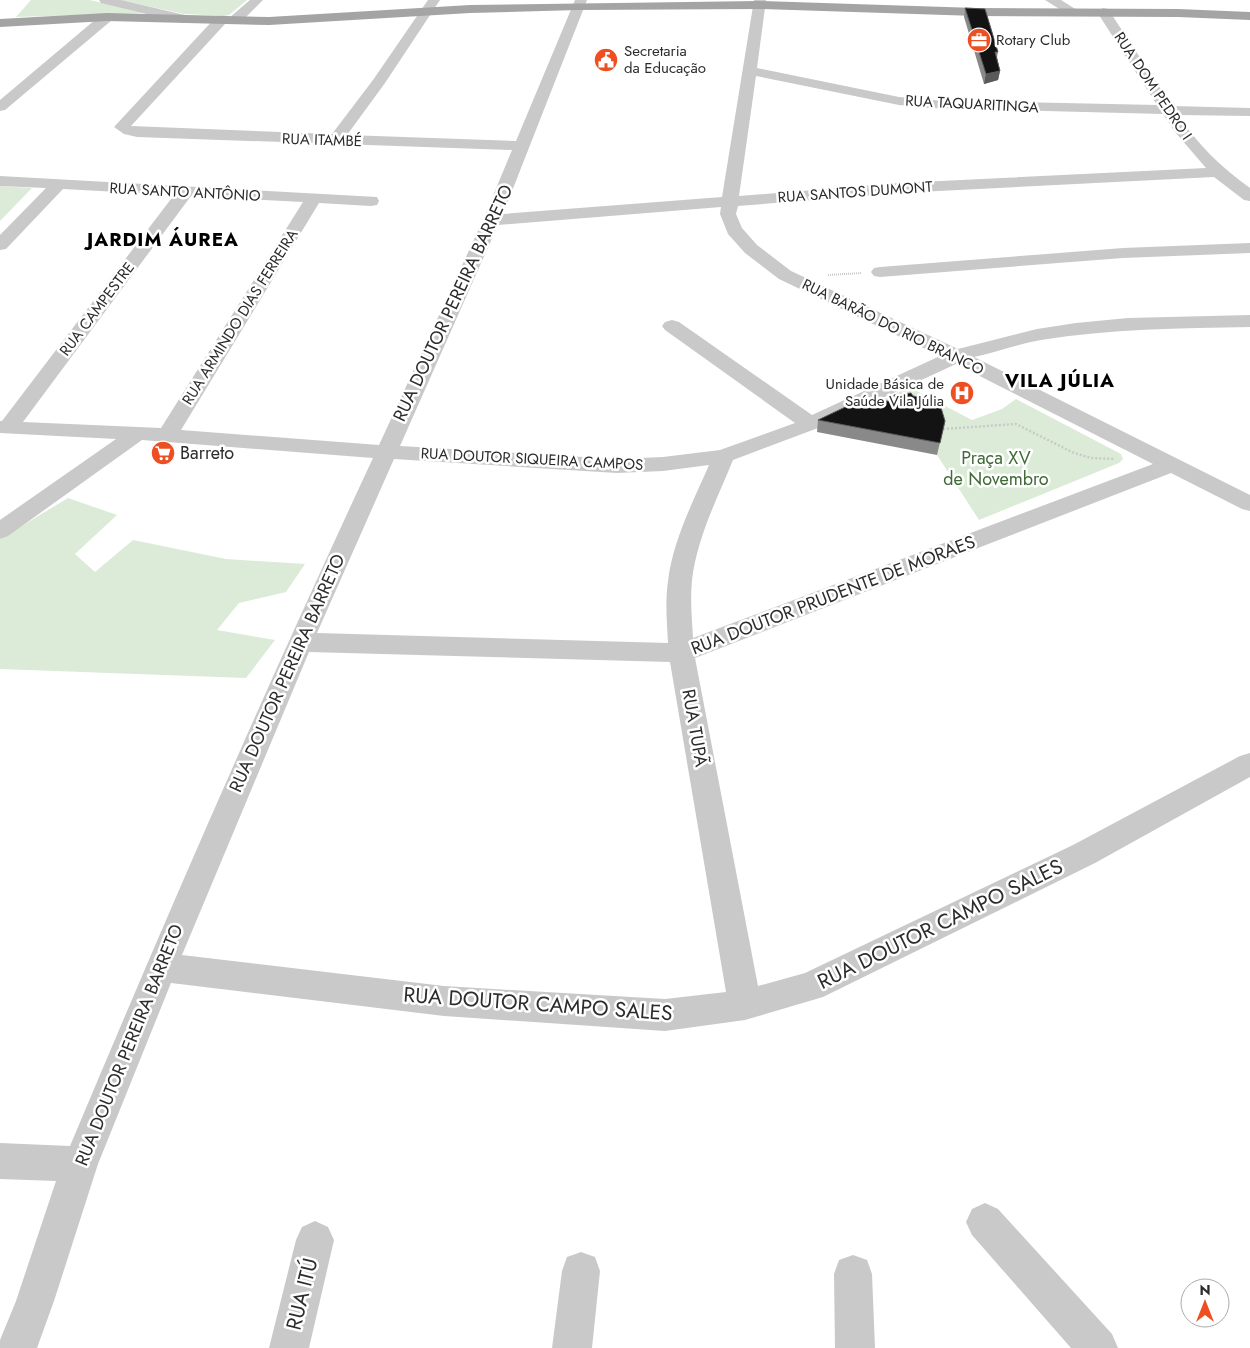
<svg xmlns="http://www.w3.org/2000/svg" width="1250" height="1348" font-family="Jost,sans-serif">
<rect width="100%" height="100%" fill="#fff"/>
<g fill="#dcebd8">
<polygon points="31,0 90,0 146,13 16,17"/>
<polygon points="120,0 247,0 229,15 224,16 184,14"/>
<polygon points="0,186 32,188 0,221"/>
<polygon points="909,387 972,420 1002,409 1016,399 1121,454 1123,459 1119,463 979,520 937,455 866,408"/>
<polygon points="68,498 117,515 75,554 95,572 133,540 226,559 305,564 286,592 239,603 217,630 275,640 246,678 0,669 0,539"/>
</g>
<g fill="none" stroke-linecap="round" stroke-linejoin="round">
<polyline stroke="#c9c9c9" stroke-width="2" stroke-dasharray="1 1" stroke-linecap="butt" points="828,275 862,273"/>
<polyline stroke="#c9c9c9" stroke-width="2.5" stroke-dasharray="2 2" stroke-linecap="butt" points="943,429 1016,424 1074,453 1091,458 1115,459"/>
<g fill="#c9c9c9" fill-rule="evenodd">
<polygon points="99,0 121,0 189,16 190,19 184,23 101,3"/>
<polygon points="250,0 263,0 239,24 229,24 227,21 229,18"/>
<path d="M428,0H440L385,83L347,135L516,141L575,0H587L503,214L722,197L754,0H766L757,68L899,97L928,100L1157,105L1097,12L1103,8L1108,9L1172,106L1250,108V116L1178,115C1197,144 1222,168 1250,188V201L1244,200L1214,177L899,193L738,206L736,214L742,228L757,245L791,271L958,349L1037,329L1076,323L1128,318L1250,315V327C1180,328 1110,329 1041,340C1018,344 996,352 974,357L1250,495V511L1242,509L1171,473L695,658L758,986L805,973L1073,845L1240,756L1250,753V777L1095,863L823,997L745,1020L665,1031L444,1016L171,983L98,1164L54,1301L37,1348H0V1340L16,1301L56,1181L0,1179V1143L70,1146C167,915 267,685 373,458L142,440L8,536L0,539V520L116,439L0,433V421H2L174,195L63,189L6,249L0,250V235L46,188L0,186V176L377,197L379,201L377,205L371,206L319,203L181,430L379,445L483,220L512,150L137,137L124,134L114,127L215,18H225L227,21L225,24L131,126L332,134L373,80ZM756,76L899,105L928,108L1163,114L1175,132L1206,168L899,183L739,196ZM191,196L303,202L161,428L23,422ZM721,207L720,214L728,234L745,253L779,279L940,356L812,415L679,322L672,320L665,322L662,326L665,330L795,423L720,450L663,457L617,459L400,446L498,225ZM956,364L1153,464L693,638C692,619 690,600 692,580C697,538 717,499 733,460L818,428ZM394,459L617,473L663,471L709,465C693,502 673,540 668,581C665,602 667,623 668,643L317,633ZM309,652L670,662L726,992L665,999L444,986L182,955Z"/>
<polygon points="1045,0 1061,0 1080,12 1074,16 1069,15"/>
<polygon points="107,13 112,14 113,17 112,20 5,110 0,111 0,100 102,14"/>
<polygon points="1250,243 1250,253 1123,258 880,277 874,276 871,272 874,268 880,267 1123,248"/>
<polygon points="985,1203 998,1209 1112,1334 1118,1348 1071,1348 972,1235 966,1222 972,1209"/>
<polygon points="315,1221 328,1227 334,1240 309,1348 269,1348 296,1240 302,1227"/>
<polygon points="581,1252 595,1257 600,1271 592,1348 552,1348 562,1271 567,1257"/>
<polygon points="853,1255 867,1260 872,1274 875,1348 835,1348 834,1274 839,1260"/>
</g>
<polygon fill="#a4a4a4" fill-rule="evenodd" points="759,1 976,8 1178,9 1250,12 1250,20 1178,17 976,16 759,9 578,10 470,13 269,25 107,21 0,27 0,19 107,13 269,17 470,5"/>
</g>
<g fill="#898989">
<polygon points="965,8 998,52 997,57 1000,71 998,80 984,84 964,17"/>
<polygon points="894,395 913,396 945,421 937,455 817,432 818,420 893,401"/>
</g>
<polygon fill="#5a5a5a" points="1000,71 998,80 984,84 986,74"/>
<g fill="#131313" stroke="#5a5a5a">
<polygon points="965,8 985,9 998,52 995,52 1000,71 986,74"/>
<polygon points="911,393 913,396 939,401 945,421 940,443 818,420 858,401 895,401 894,395"/>
</g>
<defs>
<g id="office-disc" transform="scale(1.25)"><circle r="9.5" fill="#ee4f22" stroke="#fff"/><path d="M-6-3h4V-5.5h4V-3h4V5H-6ZM-1-4.5V-3h2v-1.5ZM-6 0V1H6V0Z" fill="#fff"/></g>
<g id="civic-disc" transform="scale(1.25)"><circle r="9.5" fill="#ee4f22" stroke="#fff"/><path d="M-.6-6.5H3V-4.5H.6V-3L4-1V1h2V6H-6V1h2V-1L-.6-3ZM-1.2 2.5V6h2.4V2.5Z" fill="#fff"/></g>
<g id="hospital-disc" transform="scale(1.25)"><circle r="9.5" fill="#ee4f22" stroke="#fff"/><path d="M-5-5h3v3.5h4V-5h3V5h-3V1.5h-4V5h-3Z" fill="#fff"/></g>
<g id="supermarket-disc" transform="scale(1.25)"><circle r="9.5" fill="#ee4f22" stroke="#fff"/><path d="M-6-5.5h2.5l.6 2H6L4.5 2H-2.5L-4.4-4H-6ZM-1.5 3.2a1.3 1.3 0 1 0 .1 0ZM3 3.2a1.3 1.3 0 1 0 .1 0Z" fill="#fff"/></g>
</defs>
<g fill-rule="evenodd">
<use href="#office-disc" x="979" y="40"/>
<use href="#civic-disc" x="606" y="60"/>
<use href="#hospital-disc" x="962" y="393"/>
<use href="#supermarket-disc" x="163" y="453"/>
</g>
<g text-anchor="middle" dominant-baseline="central" stroke-width="5" stroke-linejoin="round" paint-order="stroke">
<g font-size="15" fill="#2c2c2c" stroke="#fff" text-anchor="start">
<text x="996" y="40">Rotary Club</text>
<text x="624" y="51">Secretaria<tspan x="624" dy="17">da Educação</tspan></text>
<text x="944" y="384" text-anchor="end">Unidade Básica de<tspan x="944" dy="17">Saúde Vila Júlia</tspan></text>
</g>
<g font-size="15" fill="#2c2c2c" stroke="#fff">
<text transform="translate(1153 86) rotate(56)">RUA DOM PEDRO I</text>
<text transform="translate(972 104) rotate(3)">RUA TAQUARITINGA</text>
<text transform="translate(322 140) rotate(2)">RUA ITAMBÉ</text>
<text transform="translate(185 192) rotate(3)">RUA SANTO ANTÔNIO</text>
<text transform="translate(855 192) rotate(-4)">RUA SANTOS DUMONT</text>
<text transform="translate(97 309) rotate(-53)">RUA CAMPESTRE</text>
<text transform="translate(240 317) rotate(-58)">RUA ARMINDO DIAS FERREIRA</text>
<text transform="translate(893 327) rotate(26)">RUA BARÃO DO RIO BRANCO</text>
<text transform="translate(532 459) rotate(3)">RUA DOUTOR SIQUEIRA CAMPOS</text>
</g>
<g font-size="18" fill="#2c2c2c" stroke="#fff">
<text transform="translate(453 303) rotate(-65)">RUA DOUTOR PEREIRA BARRETO</text>
<text transform="translate(833 595) rotate(-21)">RUA DOUTOR PRUDENTE DE MORAES</text>
<text transform="translate(287 673) rotate(-66)">RUA DOUTOR PEREIRA BARRETO</text>
<text transform="translate(695 728) rotate(80)">RUA TUPÃ</text>
<text transform="translate(129 1045) rotate(-68)">RUA DOUTOR PEREIRA BARRETO</text>
</g>
<g font-size="18" fill="#2c2c2c" stroke="#fff" text-anchor="start">
<text x="180" y="453">Barreto</text>
</g>
<g font-size="18" fill="#406937" stroke="#fff">
<text x="996" y="458">Praça XV<tspan x="996" dy="21">de Novembro</tspan></text>
</g>
<g font-size="19" font-weight="bold" letter-spacing="1" fill="#000" stroke="#fff">
<text x="163" y="239">JARDIM ÁUREA</text>
<text x="1060" y="380">VILA JÚLIA</text>
</g>
<g font-size="21" fill="#2c2c2c" stroke="#fff">
<text transform="translate(940 924) rotate(-26)">RUA DOUTOR CAMPO SALES</text>
<text transform="translate(538 1004) rotate(4)">RUA DOUTOR CAMPO SALES</text>
<text transform="translate(302 1294) rotate(-76)">RUA ITÚ</text>
</g>
</g>
<g transform="translate(1205 1303)"><circle r="24" fill="#ffffff" stroke="#ababab"/>
<path d="M0-4L9 19L0 12L-9 19Z" fill="#ee4f22"/>
<text y="-8" font-size="14" font-weight="bold" text-anchor="middle" fill="#2c2c2c">N</text>
</g>
</svg>
